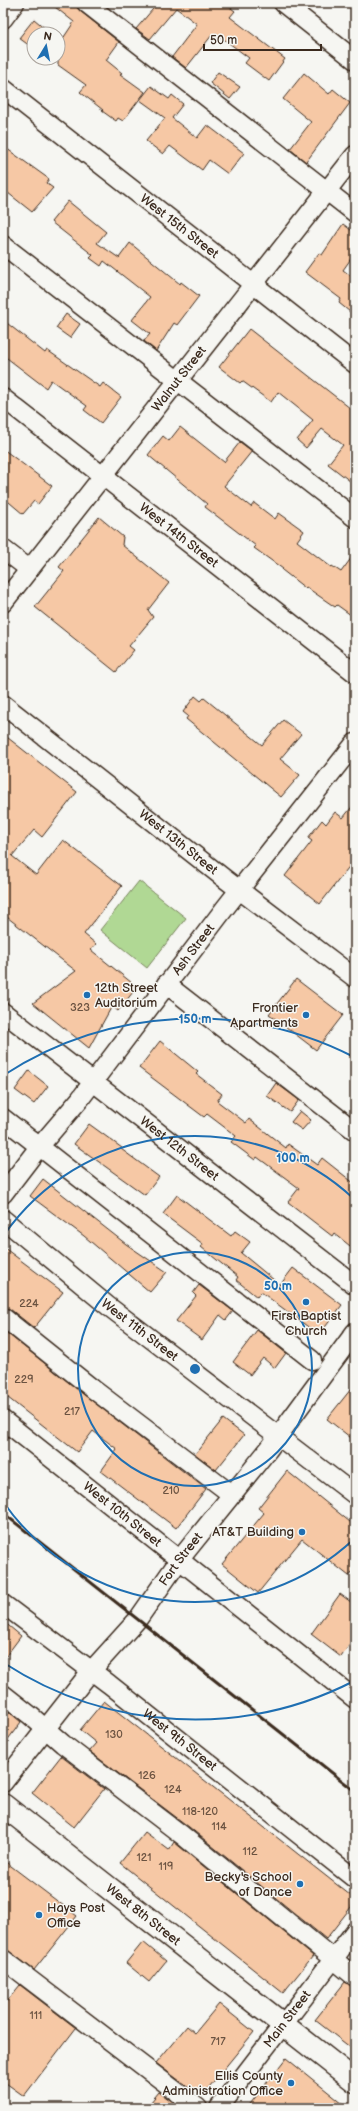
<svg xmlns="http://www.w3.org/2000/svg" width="358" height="2111" font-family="'Balsamiq Sans',sans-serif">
<rect width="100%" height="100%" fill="#f6f6f2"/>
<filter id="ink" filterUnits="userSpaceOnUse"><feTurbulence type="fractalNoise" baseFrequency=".025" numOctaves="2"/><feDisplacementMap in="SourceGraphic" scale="8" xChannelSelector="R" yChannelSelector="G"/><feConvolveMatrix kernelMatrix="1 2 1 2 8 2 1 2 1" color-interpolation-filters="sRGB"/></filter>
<g filter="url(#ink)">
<polygon fill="#b0d894" stroke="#768159" points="139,881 186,918 147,968 100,930"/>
<g fill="#f6c8a5" stroke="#3b2a1e">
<polygon points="50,3 76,3 80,11 119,42 106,60 122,73 120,74 145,92 123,121 118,118 116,121 102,111 103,110 80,92 86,85 58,65 58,46 74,22"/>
<polygon points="158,3 224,3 235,11 230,17 285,59 269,81 245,63 249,58 217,34 215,37 212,35 186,68 172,57 197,24 176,8 150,39 136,29"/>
<polygon points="34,19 52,34 34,34 34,49 19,38"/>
<polygon points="218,72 240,87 230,99 210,83"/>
<polygon points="304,73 329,94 333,89 350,103 306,162 290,149 311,122 283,99"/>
<polygon points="151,86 169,99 172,95 183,104 172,118 197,138 207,125 244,153 228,174 209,160 202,170 170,146 163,154 146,141 165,118 140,100"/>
<polygon points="3,146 49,179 46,183 53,188 32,212 3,189"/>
<polygon points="68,201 106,232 97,243 119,258 130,243 180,284 181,282 199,296 177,325 174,323 156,351 144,341 150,334 132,320 150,297 104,261 101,266 90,258 93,255 51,222"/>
<polygon points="343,224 355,233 355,253 343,270 355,279 355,316 339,303 341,299 305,272 319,253 322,255"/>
<polygon points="66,314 80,324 70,338 56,328"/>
<polygon points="3,320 45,353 47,350 100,387 103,383 121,397 101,423 84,410 87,406 51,380 46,388 3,355"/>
<polygon points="249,329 355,412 355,485 328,464 343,445 322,429 306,448 297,440 313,420 278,392 271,402 242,381 240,383 219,367"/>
<polygon points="180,427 224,462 240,442 252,451 224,486 251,507 254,503 275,519 279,513 304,531 297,541 331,567 332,566 341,572 355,553 355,618 337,605 335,607 306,587 305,588 282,570 283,569 254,548 256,546 205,507 207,504 148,455 163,436 169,441"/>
<polygon points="3,449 52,486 38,504 34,501 23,514 3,497"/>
<polygon points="99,517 123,537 122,545 169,583 148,610 153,617 129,646 134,650 116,672 35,607 64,571 59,567"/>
<polygon points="195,696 201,701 204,698 262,745 283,720 301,734 280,759 300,775 281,797 186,719 188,716 183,712"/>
<polygon points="3,734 77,792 42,837 34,830 12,856 36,875 63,840 122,886 84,934 96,944 91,950 137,987 118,1011 112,1006 89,1048 33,1003 76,971 3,914"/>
<polygon points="355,803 355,859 320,904 285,876 312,841 308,838 322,820 326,824 335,812 343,818"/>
<polygon points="296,979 343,1015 316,1050 269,1014"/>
<polygon points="160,1041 198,1072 196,1074 222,1094 217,1101 246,1123 249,1119 286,1148 288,1144 317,1165 322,1158 355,1184 355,1250 334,1233 332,1236 288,1202 299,1188 257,1157 255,1160 231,1142 236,1136 207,1114 204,1117 139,1068"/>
<polygon points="29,1071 48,1086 34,1104 15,1090"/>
<polygon points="276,1083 299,1100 290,1112 267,1096"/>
<polygon points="300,1111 311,1120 302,1130 291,1122"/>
<polygon points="89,1124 122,1148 121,1149 159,1177 145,1195 74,1144"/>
<polygon points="43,1179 126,1244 167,1272 150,1292 84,1236 30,1196"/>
<polygon points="177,1195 231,1236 235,1231 250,1242 241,1253 280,1285 293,1268 342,1305 319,1335 261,1292 257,1297 236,1280 238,1277 201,1247 203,1244 163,1214"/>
<polygon points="3,1247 63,1292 34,1328 10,1309 3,1307"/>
<polygon points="199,1285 233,1311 226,1320 220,1315 202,1340 176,1321 196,1296 193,1293"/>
<polygon points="3,1330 87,1397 206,1489 176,1528 101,1471 117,1449 93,1431 77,1452 3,1394"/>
<polygon points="257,1330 286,1353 275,1368 263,1358 250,1375 233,1362"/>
<polygon points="355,1384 355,1441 327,1419"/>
<polygon points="223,1419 244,1435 216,1470 195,1454"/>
<polygon points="287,1471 355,1526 355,1568 349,1576 302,1539 258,1593 222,1564 264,1513 258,1508"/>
<polygon points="340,1594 355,1605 355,1637 341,1657 311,1634"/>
<polygon points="3,1621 21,1636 3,1660"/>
<polygon points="104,1701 355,1899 355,1902 326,1939 189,1827 89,1751 96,1743 80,1730"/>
<polygon points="3,1707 21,1722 3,1746"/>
<polygon points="61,1756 104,1789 74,1827 32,1793"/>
<polygon points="145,1832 169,1850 174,1842 313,1956 283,1993 120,1863"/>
<polygon points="3,1860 77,1916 34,1970 9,1951 3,1949"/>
<polygon points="143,1942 166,1961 149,1982 126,1963"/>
<polygon points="345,1982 355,1987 355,2051 315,2020"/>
<polygon points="20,1985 76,2028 24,2096 3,2081 3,2006"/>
<polygon points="219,2004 254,2032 201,2097 156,2063 187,2026 195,2033"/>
<polygon points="286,2058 348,2108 247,2108"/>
<polygon points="159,2092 181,2108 146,2108"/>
</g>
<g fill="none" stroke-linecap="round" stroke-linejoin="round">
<g stroke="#3b2a1e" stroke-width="21">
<g id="minor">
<polyline points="86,3 355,213"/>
<polyline points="283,3 355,60"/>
<polyline points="3,19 15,3"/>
<path id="s1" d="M3,88L355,364"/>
<polyline points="3,245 355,518"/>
<path id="s2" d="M3,398L355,673"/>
<polyline points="3,549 29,569"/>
<path id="s3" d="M3,603L355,155"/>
<path id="s4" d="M3,704L225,879L355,978"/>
<polyline points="166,984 355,1131"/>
<path id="s5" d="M3,1012L355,1285"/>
<polyline points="3,1118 312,1360"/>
<path id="s6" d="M3,1194L39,1147L80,1099L225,908L355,743"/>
<path id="s7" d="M3,1219L108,1306L355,1495"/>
<polyline points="3,1317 93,1389 231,1494"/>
<path id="s8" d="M3,1420L355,1699"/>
<path id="s9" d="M3,1604L109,1684L355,1879"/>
<polyline points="3,1694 31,1716 63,1744 182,1835 355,1977"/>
<path id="s10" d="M3,1783L91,1671L138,1619L180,1559L268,1450L355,1332"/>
<polyline points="3,1959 198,2108"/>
<path id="s11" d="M219,2108L355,1931"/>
</g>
</g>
<g stroke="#3b2a1e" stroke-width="25">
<g id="major">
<path id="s12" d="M3,1805L355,2081"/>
</g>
</g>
<use href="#minor" stroke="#f6f6f2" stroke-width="18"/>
<use href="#major" stroke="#f6f6f2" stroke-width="22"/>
<polyline stroke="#3b2a1e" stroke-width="3" points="3,1513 355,1791"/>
</g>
</g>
<g fill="none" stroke="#1f6fb2" stroke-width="2">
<circle cx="195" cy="1369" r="117"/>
<path d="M354 1539A233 233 0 0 1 4 1503M4 1235A233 233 0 0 1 354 1199"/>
<path d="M354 1681A350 350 0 0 1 4 1663M4 1075A350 350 0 0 1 354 1057"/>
</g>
<g fill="#1f6fb2" stroke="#f6f6f2" stroke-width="1.5">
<circle cx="87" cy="995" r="4"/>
<circle cx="306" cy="1015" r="4"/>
<circle cx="306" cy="1302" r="4"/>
<circle cx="302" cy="1532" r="4"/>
<circle cx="300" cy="1884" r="4"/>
<circle cx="39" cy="1915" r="4"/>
<circle cx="291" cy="2083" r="4"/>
</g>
<g text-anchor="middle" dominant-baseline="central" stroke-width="3" stroke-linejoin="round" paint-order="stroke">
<g font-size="11" fill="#6a5240">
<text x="80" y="1007">323</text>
<text x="29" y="1303">224</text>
<text x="24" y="1379">229</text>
<text x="72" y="1411">217</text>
<text x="171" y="1490">210</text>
<text x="114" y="1734">130</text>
<text x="147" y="1775">126</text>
<text x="173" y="1789">124</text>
<text x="200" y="1811">118-120</text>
<text x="219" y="1826">114</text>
<text x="250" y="1851">112</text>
<text x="144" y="1857">121</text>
<text x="166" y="1866">119</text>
<text x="36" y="2015">111</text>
<text x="218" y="2041">717</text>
</g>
<g font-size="13" fill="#3b2a1e" stroke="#f6f6f2">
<text stroke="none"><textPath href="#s1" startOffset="224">West 15th Street</textPath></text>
<text stroke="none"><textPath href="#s3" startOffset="285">Walnut Street</textPath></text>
<text stroke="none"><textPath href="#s2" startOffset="223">West 14th Street</textPath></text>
<text stroke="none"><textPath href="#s4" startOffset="223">West 13th Street</textPath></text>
<text stroke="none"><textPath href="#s6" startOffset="310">Ash Street</textPath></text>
<text stroke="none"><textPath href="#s5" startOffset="223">West 12th Street</textPath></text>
<text stroke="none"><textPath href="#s7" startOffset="176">West 11th Street</textPath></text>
<text stroke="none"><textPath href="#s8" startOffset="152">West 10th Street</textPath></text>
<text stroke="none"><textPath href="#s10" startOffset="286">Fort Street</textPath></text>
<text stroke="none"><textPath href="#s9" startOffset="223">West 9th Street</textPath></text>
<text stroke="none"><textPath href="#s12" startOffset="178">West 8th Street</textPath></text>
<text stroke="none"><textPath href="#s11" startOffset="112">Main Street</textPath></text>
</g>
<g font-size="13" fill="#3b2a1e" stroke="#f6f6f2" text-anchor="end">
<text x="95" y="988" text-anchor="start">12th Street<tspan x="95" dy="15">Auditorium</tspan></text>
<text x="298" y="1008">Frontier<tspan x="298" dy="15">Apartments</tspan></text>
<text x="306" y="1316" text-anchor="middle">First Baptist<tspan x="306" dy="15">Church</tspan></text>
<text x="294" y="1532">AT&amp;T Building</text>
<text x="292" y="1877">Becky's School<tspan x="292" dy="15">of Dance</tspan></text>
<text x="47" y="1908" text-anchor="start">Hays Post<tspan x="47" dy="15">Office</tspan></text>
<text x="283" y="2076">Ellis County<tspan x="283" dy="15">Administration Office</tspan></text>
</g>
</g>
<circle cx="195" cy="1369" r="6" fill="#1f6fb2" stroke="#f6f6f2" stroke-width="2"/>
<g font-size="12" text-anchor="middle" font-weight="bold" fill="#1f6fb2" stroke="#f6f6f2" stroke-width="3" stroke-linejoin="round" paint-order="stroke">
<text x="195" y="1023">150 m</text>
<text x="293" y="1162">100 m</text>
<text x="278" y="1290">50 m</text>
</g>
<rect width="358" height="2111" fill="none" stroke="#f6f6f2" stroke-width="16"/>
<rect x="8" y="8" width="342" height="2095" fill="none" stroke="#3b2a1e" stroke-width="1.5" filter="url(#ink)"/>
<g transform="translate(46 46) rotate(10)"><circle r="19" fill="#f6f6f2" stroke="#aba49d"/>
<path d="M0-3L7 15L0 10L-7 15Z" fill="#1f6fb2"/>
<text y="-6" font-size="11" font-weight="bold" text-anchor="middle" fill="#3b2a1e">N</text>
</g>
<path d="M204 44v6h117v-6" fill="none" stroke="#3b2a1e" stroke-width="2"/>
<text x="210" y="44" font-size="12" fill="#3b2a1e" stroke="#f6f6f2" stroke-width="3" paint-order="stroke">50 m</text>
</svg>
